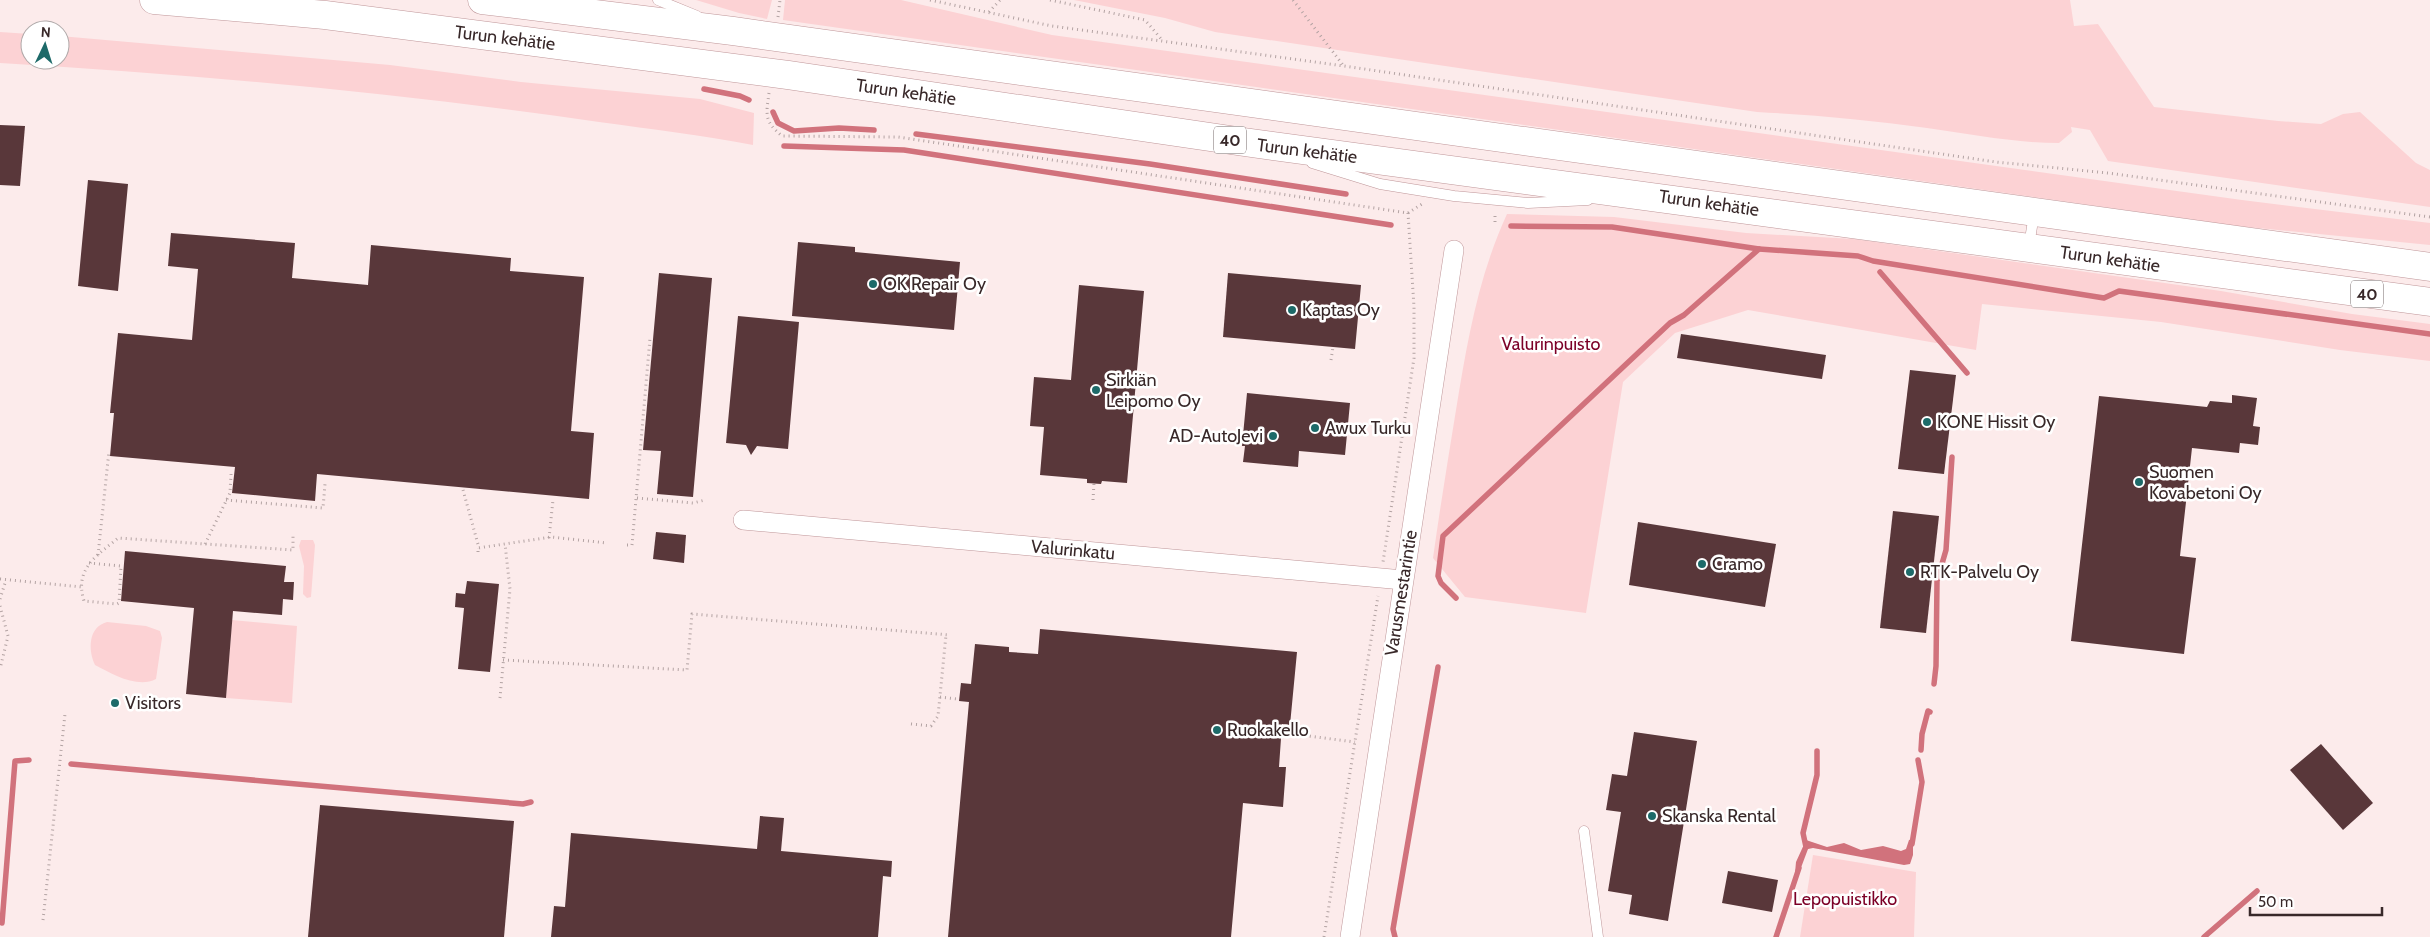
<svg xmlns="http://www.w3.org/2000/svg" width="2430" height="937" font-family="Cabin,sans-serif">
<rect width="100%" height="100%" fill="#fcebeb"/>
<g fill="#fcd2d4">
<polygon points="696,0 772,0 767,19 739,13"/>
<polygon points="785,0 901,0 1052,35 2242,200 2430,223 2430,245 2238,226 783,20"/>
<path d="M1074,0H2070L2074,26L2098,24L2154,107L2278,121L2321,124L2343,114L2360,112L2416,163L2430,170V207L2108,161L2090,130L2071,127L2072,132L2059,143C2014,143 1971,134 1927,128C1871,120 1814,115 1757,112L1215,32L1165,18Z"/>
<path d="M0,32L30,34V60H60V36L390,65L521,82L700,99L754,113L753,145C702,135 650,129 599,122C400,93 201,75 0,63Z"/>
<path d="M1507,214L1614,217L1746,233L1854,239L2221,291L2352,314L2430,324V361L2340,350L2161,322L1982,304L1976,350L1748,310L1675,333L1623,382L1586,613L1465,597L1433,558C1440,508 1448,459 1456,410C1467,343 1478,277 1507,214Z"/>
<polygon points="301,540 313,540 315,545 311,597 307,598 303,594 304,566 299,546"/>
<polygon points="232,620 297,626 292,703 226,698"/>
<path d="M107,622L146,626L160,631L162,638L156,679C138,689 112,674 95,665C88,650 88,627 107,622Z"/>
<polygon points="1813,855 1916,872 1914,937 1800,937"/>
</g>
<polygon fill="#d1727c" points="1913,839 1913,855 1910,864 1904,865 1813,848 1808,849 1799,873 1795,873 1796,862 1806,840 1827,847 1844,843 1861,850 1883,846 1901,851 1906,849 1909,840"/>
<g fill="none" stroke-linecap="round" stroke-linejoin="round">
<g stroke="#d1727c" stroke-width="5.5">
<polyline points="704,89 740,96 749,100"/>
<polyline points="773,112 778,123 794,131 839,128 874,130"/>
<polyline points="916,134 1150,164 1346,194"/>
<polyline points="784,146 904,150 1391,225"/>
<polyline points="1759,249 1858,256 1873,261 2104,298 2119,291 2430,334"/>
<polyline points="1880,272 1967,373"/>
<polyline points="1456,598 1441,583 1438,576 1443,536 1670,323 1684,315 1759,249 1612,227 1511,226"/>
<polyline points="1934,684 1936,666 1937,581 1946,550 1952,457"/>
<polyline points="1921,750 1922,734 1928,711 1930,712"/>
<polyline points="71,764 523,804 531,802"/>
<polyline points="1912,844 1922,782 1918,760"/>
<polyline points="1806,847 1803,833 1817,775 1817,751"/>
<polyline points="2,923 15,761 29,760"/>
<polyline points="1395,937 1393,929 1438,667"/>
<polyline points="1776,937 1799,868"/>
<polyline points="2204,937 2257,891"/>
</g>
</g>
<g fill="#59373a">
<polygon points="0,125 25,126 20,186 0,185"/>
<polygon points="88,180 128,184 118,291 78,286"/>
<polygon points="171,233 295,243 292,278 368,285 371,245 511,258 510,271 584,277 571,431 594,433 589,499 317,474 315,501 232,493 235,467 110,456 114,413 110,413 118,333 192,340 198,269 168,266"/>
<polygon points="798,242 855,247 855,252 960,262 954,330 792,316"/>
<polygon points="659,273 712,278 693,497 657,494 661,451 643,450"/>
<polygon points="1228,273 1361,285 1355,349 1223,337"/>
<polygon points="1079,285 1144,291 1127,483 1102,481 1101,484 1087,483 1087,479 1040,475 1044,427 1030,426 1034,377 1071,380"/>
<polygon points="738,316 799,322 788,449 757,446 751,455 746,445 726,443"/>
<polygon points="1681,334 1826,355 1822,379 1677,358"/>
<polygon points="1910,370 1956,375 1944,474 1898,469"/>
<polygon points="1247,393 1350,403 1345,455 1299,451 1298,467 1243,462 1245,446 1242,446"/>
<polygon points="2232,395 2257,398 2253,426 2260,427 2258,445 2240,443 2239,453 2192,448 2180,556 2196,558 2184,654 2071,641 2099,396 2207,407 2210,401 2232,403"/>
<polygon points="1893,511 1939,516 1926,633 1880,628"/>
<polygon points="1638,522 1776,544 1765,607 1629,585"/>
<polygon points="656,532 686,535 684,563 653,559"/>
<polygon points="125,551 286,566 284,582 294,582 293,600 283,599 282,615 233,611 226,698 186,694 194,608 121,601"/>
<polygon points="467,581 499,584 490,672 458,669 464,608 455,607 456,593 465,594"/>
<polygon points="1040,629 1297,652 1290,725 1282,724 1279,767 1286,767 1283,807 1243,803 1231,937 948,937 969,702 959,701 961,683 971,684 975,644 1009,647 1009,652 1038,654"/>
<polygon points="1634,732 1697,741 1668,921 1629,914 1632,895 1608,891 1621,812 1606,810 1612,774 1627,776"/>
<polygon points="2321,744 2373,803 2343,830 2290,770"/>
<polygon points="320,805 514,821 504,937 308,937"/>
<polygon points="760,816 784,818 781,851 892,861 891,877 883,876 878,937 551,937 554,906 565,907 571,833 757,849"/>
<polygon points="1728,871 1778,880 1772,912 1722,903"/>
</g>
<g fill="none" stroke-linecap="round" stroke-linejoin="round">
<g stroke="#bf9699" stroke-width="11">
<g id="lane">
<polyline points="658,0 697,16"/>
<polyline points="1312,163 1380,184 1454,196 1528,203 1588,200"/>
<polyline points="2029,246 2034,214"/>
<polyline points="1584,831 1598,937"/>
</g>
</g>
<g stroke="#bf9699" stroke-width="20">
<g id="street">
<polyline points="743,520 1403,580"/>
<polyline points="1350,937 1454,250"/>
</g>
</g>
<g stroke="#bf9699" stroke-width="29">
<g id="highway">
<polyline points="154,0 325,15 788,75 1244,142 2430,302"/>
<polyline points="482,0 733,31 2430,267"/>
</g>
</g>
<g stroke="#b3a3a3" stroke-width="3" stroke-dasharray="1 4" stroke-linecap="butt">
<polyline points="930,0 1052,26 1344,66 1996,162 2108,173 2430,217"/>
<polyline points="1050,0 1145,20 1163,41"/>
<polyline points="1293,0 1343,65"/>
<polyline points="989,12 1000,0"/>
<polyline points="778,17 780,0"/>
<path d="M769,93C766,115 764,121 782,136L898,137L1408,213L1414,307V358L1383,562"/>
<polyline points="1408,213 1422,204"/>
<polyline points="1495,216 1495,223"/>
<polyline points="1331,360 1333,347"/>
<polyline points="463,490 479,548"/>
<polyline points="637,498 693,503 705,500"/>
<polyline points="226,500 323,508 325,484"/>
<polyline points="1093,500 1094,483"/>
<polyline points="549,538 553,500"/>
<polyline points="205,544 230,493 231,474"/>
<polyline points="627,545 632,545 650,338"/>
<polyline points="478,552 478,548 551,537 607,543"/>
<polyline points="98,555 109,451"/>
<path d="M89,563L121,566L119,603L117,604L84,601C74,568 97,556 118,538L293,550V536"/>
<polyline points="0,579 82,587"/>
<polyline points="0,599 6,580"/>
<polyline points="0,606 8,636 0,669"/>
<polyline points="503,660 687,670 692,614 950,635"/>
<polyline points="940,697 957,699"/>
<polyline points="500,698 510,589 505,544"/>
<polyline points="911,724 931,726 938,716 946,635"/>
<polyline points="1285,733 1355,742"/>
<polyline points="43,920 65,714"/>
<polyline points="1324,937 1378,596"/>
</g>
<use href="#lane" stroke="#fff" stroke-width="10"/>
<use href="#street" stroke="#fff" stroke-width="19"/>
<use href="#highway" stroke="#fff" stroke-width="28"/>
</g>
<g fill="#1d6a69" stroke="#fff" stroke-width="2">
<circle cx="873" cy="284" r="5"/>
<circle cx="1292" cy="310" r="5"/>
<circle cx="1096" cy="390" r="5"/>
<circle cx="1927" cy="422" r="5"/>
<circle cx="1315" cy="428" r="5"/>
<circle cx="1273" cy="436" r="5"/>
<circle cx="2139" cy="482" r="5"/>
<circle cx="1702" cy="564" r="5"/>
<circle cx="1910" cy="572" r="5"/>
<circle cx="115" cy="703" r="5"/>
<circle cx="1217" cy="730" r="5"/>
<circle cx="1652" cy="816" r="5"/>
</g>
<g text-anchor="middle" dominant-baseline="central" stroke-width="5" stroke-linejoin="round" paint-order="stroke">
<g fill="#fff" stroke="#746869" stroke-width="1">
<rect x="1214" y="126.5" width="32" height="27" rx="4"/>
<rect x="2351" y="280.5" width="32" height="27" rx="4"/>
</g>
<g font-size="16" font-weight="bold" fill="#382829">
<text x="1230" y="140">40</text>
<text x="2367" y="294">40</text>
</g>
<g font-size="18" fill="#382829" stroke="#fff">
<text transform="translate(505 38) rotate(7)">Turun kehätie</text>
<text transform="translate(906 92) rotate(8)">Turun kehätie</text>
<text transform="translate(1307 151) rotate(7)">Turun kehätie</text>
<text transform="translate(1709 203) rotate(8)">Turun kehätie</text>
<text transform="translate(2110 259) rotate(8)">Turun kehätie</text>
<text transform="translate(1073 550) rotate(5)">Valurinkatu</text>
<text transform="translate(1401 593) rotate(-81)">Varusmestarintie</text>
</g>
<g font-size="18" fill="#382829" stroke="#fff" text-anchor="start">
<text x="883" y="284">OK Repair Oy</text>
<text x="1302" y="310">Kaptas Oy</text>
<text x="1106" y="380">Sirkiän<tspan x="1106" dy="21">Leipomo Oy</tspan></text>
<text x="1937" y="422">KONE Hissit Oy</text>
<text x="1325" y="428">Awux Turku</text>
<text x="1263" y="436" text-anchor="end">AD-AutoJevi</text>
<text x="2149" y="472">Suomen<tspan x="2149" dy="21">Kovabetoni Oy</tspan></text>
<text x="1712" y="564">Cramo</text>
<text x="1920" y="572">RTK-Palvelu Oy</text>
<text x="125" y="703">Visitors</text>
<text x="1227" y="730">Ruokakello</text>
<text x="1662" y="816">Skanska Rental</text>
</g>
<g font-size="18" fill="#7c0027" stroke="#fff">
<text x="1551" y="344">Valurinpuisto</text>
<text x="1845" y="899">Lepopuistikko</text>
</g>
</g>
<g transform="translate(45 45) rotate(4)"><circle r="24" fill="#ffffff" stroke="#afa9a9"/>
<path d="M0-4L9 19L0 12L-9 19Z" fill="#1d6a69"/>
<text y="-8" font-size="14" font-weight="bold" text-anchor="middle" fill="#382829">N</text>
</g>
<path d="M2250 907v8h132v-8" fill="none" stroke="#382829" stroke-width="2.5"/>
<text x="2258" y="907" font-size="15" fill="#382829" stroke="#ffffff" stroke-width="4" paint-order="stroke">50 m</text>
</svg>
